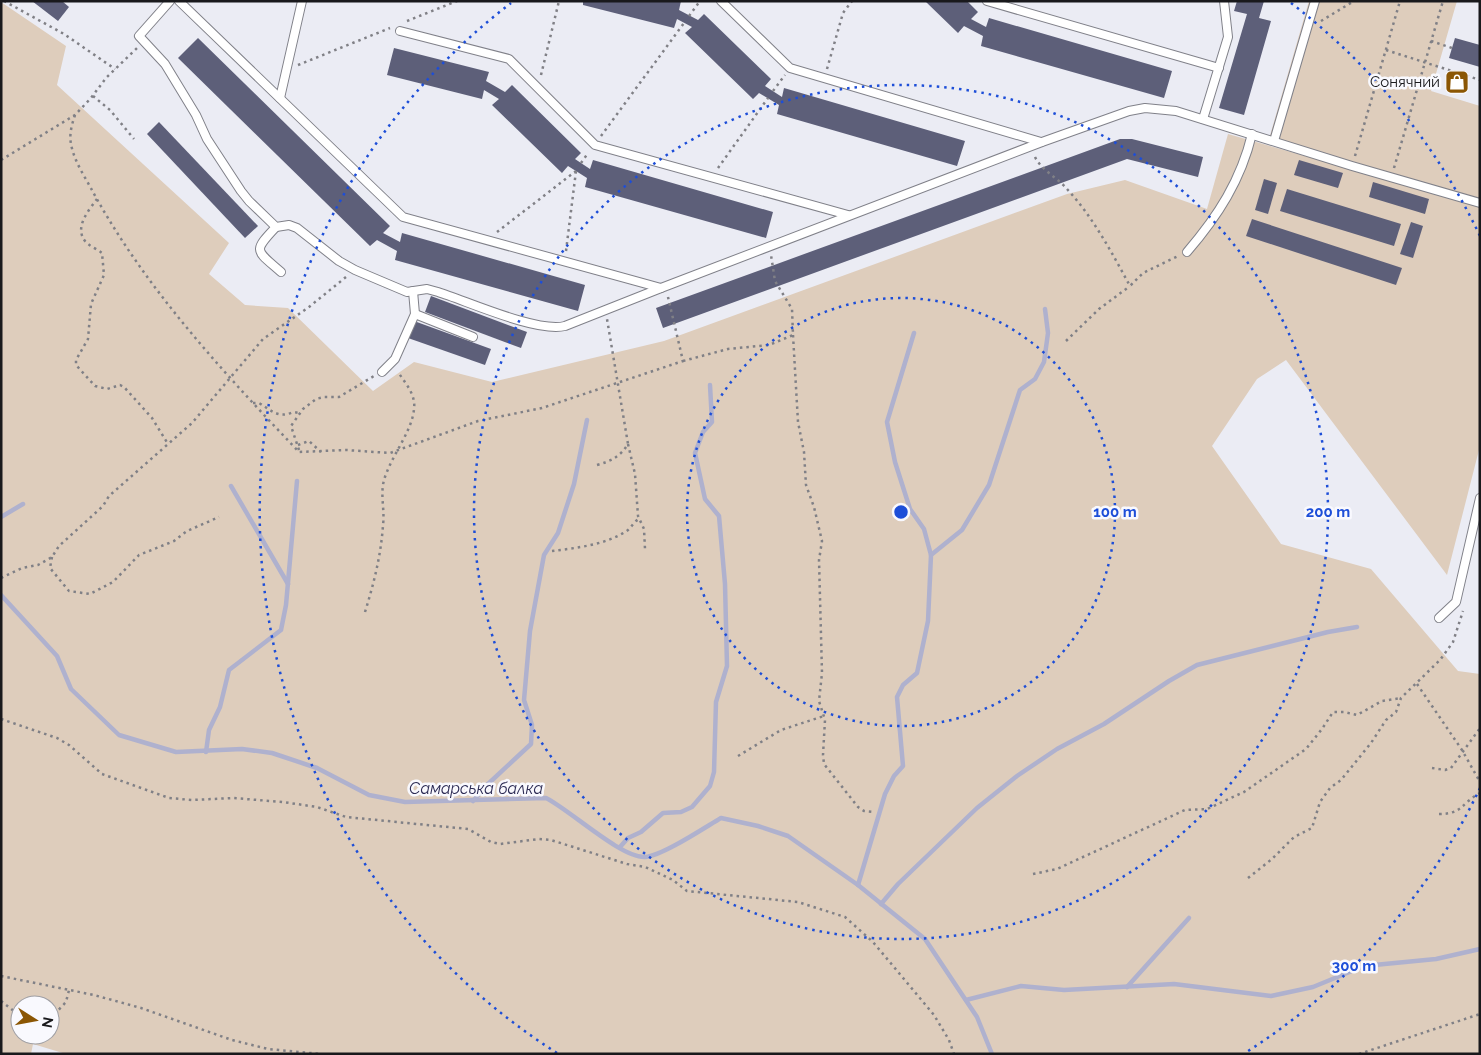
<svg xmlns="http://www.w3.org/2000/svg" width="1481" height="1055" font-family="Raleway,sans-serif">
<rect width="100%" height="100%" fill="#ebecf4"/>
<g fill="#decdbc" fill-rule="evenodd">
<polygon points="1309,1 1457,1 1431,91 1480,106 1480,200 1269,139"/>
<path d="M1,2L66,46L57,85L229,243L209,274L245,305L288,308L373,391L414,362L492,382L664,341L1067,194L1125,180L1207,209L1228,134L1480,206V446L1447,575L1286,360L1257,379L1212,446L1281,544L1371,569L1458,671L1480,674V1054H66L33,1044L31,1054H1ZM20,1005H50V1035H20Z"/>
</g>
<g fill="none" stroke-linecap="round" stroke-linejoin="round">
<g stroke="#afb1ce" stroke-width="4.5">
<polyline points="914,333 887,422 895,462 910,509 924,529 931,555"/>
<polyline points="231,486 288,584"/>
<polyline points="1,517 23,504"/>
<path d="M1,595L57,656L71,689L119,735L176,752L242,749L272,753L317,768L369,795L405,802L546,798C570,810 621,858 645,857C662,856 704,828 721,818L758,826L788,836L858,885L925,939L977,1017L992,1054"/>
<polyline points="206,752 209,730 220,707 229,670 281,630 286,605 297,481"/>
<polyline points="473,801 488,784 531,744 532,725 524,700 530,631 544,555 558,533 574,484 587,420"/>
<polyline points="620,847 628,838 641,832 663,813 681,812 692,807 710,786 714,772 716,702 727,666 725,584 719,516 705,499 695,453 703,432 712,422 710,385"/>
<polyline points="858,885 885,794 894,776 903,766 897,697 903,685 917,673 928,621 931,555 962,530 989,485 1020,390 1035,379 1044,362 1048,333 1045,309"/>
<polyline points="881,904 898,884 977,808 1017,776 1057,749 1104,724 1169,681 1197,665 1328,632 1357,627"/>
<polyline points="1127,987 1189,918"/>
<polyline points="966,1000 1021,986 1064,990 1174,984 1271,996 1313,987 1364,966 1436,959 1480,949"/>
</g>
</g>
<g fill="#5d5f79">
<polygon points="32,1 62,1 69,7 58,21"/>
<polygon points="583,1 681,1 679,10 698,20 704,14 771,79 765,86 782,97 784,88 965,141 957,166 777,114 779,105 759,93 753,99 685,33 692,27 677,19 674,28 583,5"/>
<polygon points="925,1 967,1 978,12 971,19 986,27 989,18 1172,71 1164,98 981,46 983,36 964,26 958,33"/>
<polygon points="1237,1 1264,1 1259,18 1271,21 1244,115 1219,108 1247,14 1234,11"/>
<polygon points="198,38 390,226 383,233 400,242 402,233 585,285 578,311 395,260 397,251 377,240 370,246 178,58"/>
<polygon points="1455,38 1480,45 1480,67 1449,58"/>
<polygon points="394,48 489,72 486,81 505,92 512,85 581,153 575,159 590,169 593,160 773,212 766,238 585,187 587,178 568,166 562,173 492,105 499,99 484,90 482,99 387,75"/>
<polygon points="159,122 258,226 245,238 147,134"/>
<polygon points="1120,139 1132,139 1203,157 1198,177 1127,159 663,328 656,308"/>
<polygon points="1299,160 1343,173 1338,188 1294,175"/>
<polygon points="1264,179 1277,183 1268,214 1255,210"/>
<polygon points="1373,182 1429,199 1425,214 1369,197"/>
<polygon points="1287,189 1401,224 1394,246 1280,211"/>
<polygon points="1252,219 1402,268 1396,285 1246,236"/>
<polygon points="1411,222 1423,226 1413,258 1400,254"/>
<polygon points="431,296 527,332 521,348 425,312"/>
<polygon points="414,321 491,349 485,365 408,338"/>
</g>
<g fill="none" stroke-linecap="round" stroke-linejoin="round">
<g stroke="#808189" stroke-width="10">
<g id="lane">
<path d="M170,1L139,36L165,64L196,115L207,139L241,191L249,201L276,227L289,225L297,228L339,261L355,270L407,292L427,289L438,292C467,301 537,333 565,326L661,288L403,217L179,1"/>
<polyline points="721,1 790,68 1041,142"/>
<polyline points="987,1 1219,68"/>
<polyline points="400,31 509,59 595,145 848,215"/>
<polyline points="280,98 302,1"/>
<polyline points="1203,119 1228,37 1224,1"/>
<polyline points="1274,141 1315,1"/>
<path d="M276,227C252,252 256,250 281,272"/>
<path d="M1187,252C1218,216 1241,180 1252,134"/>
<polyline points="661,288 1042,142 1129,111 1145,108 1176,111 1352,166 1480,203"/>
<polyline points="415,314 473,337"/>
<polyline points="382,372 395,359 415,314 413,291"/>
<polyline points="1439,618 1456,602 1480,498"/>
</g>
</g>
<g stroke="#808086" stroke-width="2.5" stroke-dasharray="2.5 4" stroke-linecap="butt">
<polyline points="4,1 64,34 115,69"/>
<polyline points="689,16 700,1"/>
<polyline points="407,21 457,1"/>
<polyline points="1321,21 1354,1"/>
<polyline points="1431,41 1452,48"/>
<polyline points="1386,50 1480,80"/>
<polyline points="298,65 390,28"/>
<polyline points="827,69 843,13 852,1"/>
<polyline points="541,75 559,1"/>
<polyline points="773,91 785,75"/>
<polyline points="93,96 110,110 134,139"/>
<path d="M75,115C72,124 69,134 71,144C74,161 85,177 93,192C146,289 223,372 299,452L346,450L390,453L478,421L542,408L683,361L668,297"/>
<polyline points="601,136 684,23"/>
<polyline points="1355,156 1400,1"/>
<path d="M1035,157C1042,171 1057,177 1067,189C1093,217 1112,253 1130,286L1143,273L1178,256"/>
<polyline points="1,160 75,115 91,98 106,78 137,48"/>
<polyline points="581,163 588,153"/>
<polyline points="718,168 768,98"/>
<polyline points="1394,168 1443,1"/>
<path d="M97,199C89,210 74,227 85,241C89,246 97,249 102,253L104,275L91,304L88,339L76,360V365L95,386L107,389L120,385L124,387L152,418L168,444"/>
<polyline points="497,232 576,171"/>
<polyline points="566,251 576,171"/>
<polyline points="793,335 798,422 804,452 806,485 814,507 822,541 819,560 822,673 819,701 825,720 823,755 824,764 858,807 864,811 873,812"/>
<polyline points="1066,341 1099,309 1130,286"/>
<polyline points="683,361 728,349 769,345 793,335 792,309 775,281 771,255"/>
<path d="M253,403H259C271,410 278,419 293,412L299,413"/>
<polyline points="628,444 635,474 638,516 644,529 645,549"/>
<polyline points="298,445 309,441 321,452"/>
<polyline points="299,450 291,426 303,409 316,399 324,397 339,397 374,376"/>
<path d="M597,465C611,461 620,457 628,444L607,319"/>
<path d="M552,551C576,548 604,545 625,532C631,529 633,522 639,519"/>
<polyline points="52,557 50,568 69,591 90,594 113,582 139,555 174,541 187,531 219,517"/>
<polyline points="1,578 22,568 38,565 52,557 59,546 103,506 109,496 192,423 263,339 309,307 346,277"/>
<path d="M365,612C374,583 381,555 383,525C385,510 380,495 384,480C391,456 412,432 414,409C416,395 406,384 398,372"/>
<polyline points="1417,684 1462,750 1480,782"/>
<polyline points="1,719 57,738 69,745 102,774 169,798 192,800 233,798 283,802 317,807 346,817 468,829 491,842 500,844 539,839 551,840 627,864 645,867 673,880 687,891 798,902 845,917 873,942 934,1015 949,1040 954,1054"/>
<polyline points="738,756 781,730 824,716"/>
<polyline points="1432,768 1445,770 1451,768 1480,728"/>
<path d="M1439,814C1463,814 1461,803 1480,793"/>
<polyline points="1033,874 1057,869 1185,810 1207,809 1244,792 1306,749 1322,729 1333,712 1344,712 1357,715 1382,701 1401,698"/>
<polyline points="1248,878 1272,859 1294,837 1312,828 1320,802 1330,788 1341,780 1371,743 1386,720 1396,712 1401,698 1440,660 1453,642 1463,611"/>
<polyline points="1,976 94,995 141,1008 232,1040 268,1049 321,1054"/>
<polyline points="1,1001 20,1016"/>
<polyline points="50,1019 66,1002 69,990"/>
<polyline points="1359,1054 1480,1014"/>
</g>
<use href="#lane" stroke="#fff" stroke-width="8"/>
</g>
<g fill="none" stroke="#1d4ed8" stroke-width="2.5" stroke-dasharray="2.5 5">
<circle cx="901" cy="512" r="214"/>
<circle cx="901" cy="512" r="427"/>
<path d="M1480 788A641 641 0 0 1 1245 1053M557 1053A641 641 0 0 1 511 3M1291 3A641 641 0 0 1 1480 236"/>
</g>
<defs>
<g id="shop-square" transform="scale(1.25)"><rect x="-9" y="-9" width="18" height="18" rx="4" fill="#8b5604" stroke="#f9f9fe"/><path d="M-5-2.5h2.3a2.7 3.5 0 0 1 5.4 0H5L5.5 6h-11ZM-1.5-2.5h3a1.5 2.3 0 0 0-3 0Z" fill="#fff"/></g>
</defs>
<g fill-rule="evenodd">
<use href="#shop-square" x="1457" y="82"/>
</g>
<g text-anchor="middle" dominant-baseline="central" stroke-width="5" stroke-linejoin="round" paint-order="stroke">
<g font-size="15" fill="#19191c" stroke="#f9f9fe" text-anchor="end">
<text x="1440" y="82">Сонячний</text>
</g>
<g font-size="16" font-style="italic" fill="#2b2a53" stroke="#f9f9fe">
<text x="476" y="788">Самарська балка</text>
</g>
</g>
<circle cx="901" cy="512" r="8" fill="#1d4ed8" stroke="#f9f9fe" stroke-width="2.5"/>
<g font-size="15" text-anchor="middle" font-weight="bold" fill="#1d4ed8" stroke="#f9f9fe" stroke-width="5" stroke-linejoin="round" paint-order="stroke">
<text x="1115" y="517">100 m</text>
<text x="1328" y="517">200 m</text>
<text x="1354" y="971">300 m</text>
</g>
<rect width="1481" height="1055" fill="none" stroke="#19191c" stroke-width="5"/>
<g transform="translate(35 1020) rotate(101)"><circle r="24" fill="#f9f9fe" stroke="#9f9fa4"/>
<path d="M0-4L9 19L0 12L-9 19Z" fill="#8b5604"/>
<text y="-8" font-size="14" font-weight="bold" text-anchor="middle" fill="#19191c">N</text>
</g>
</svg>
